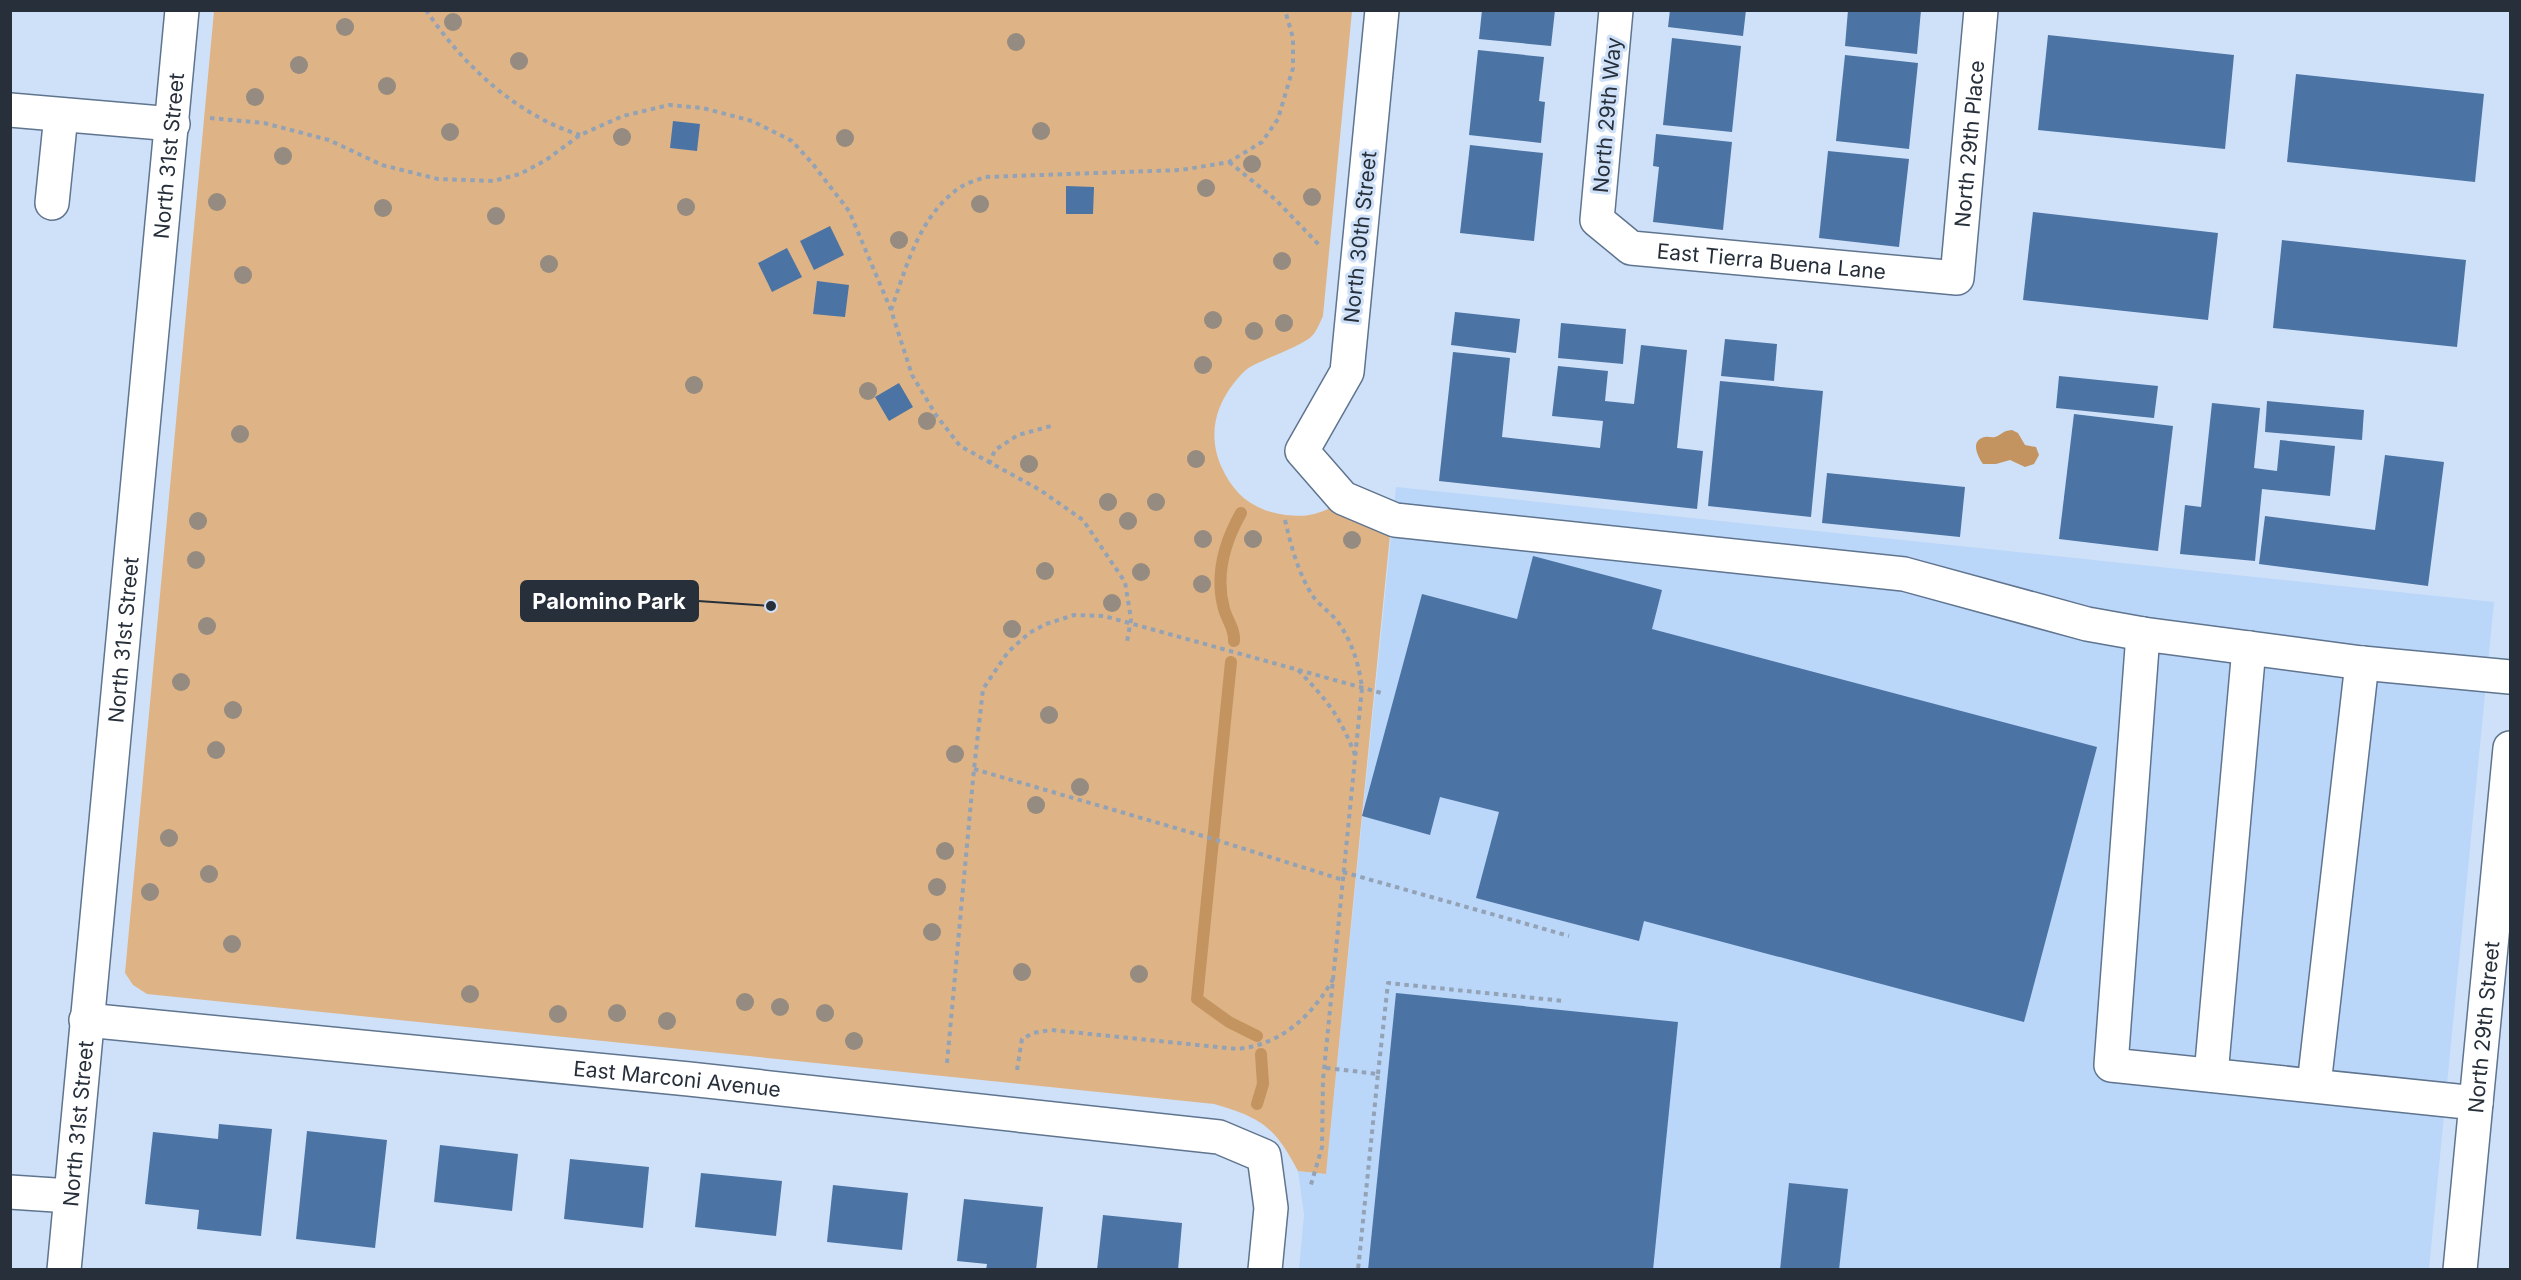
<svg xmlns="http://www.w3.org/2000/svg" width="2521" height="1280" font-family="Inter,sans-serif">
<rect width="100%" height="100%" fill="#cfe1f9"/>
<polygon fill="#bad6f9" points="1396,487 2494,602 2429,1269 1299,1269 1304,1215 1298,1171 1326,1174"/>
<path fill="#deb486" d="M214,11H1352L1323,316C1320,322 1317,331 1312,336C1301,347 1262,359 1247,369C1242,373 1238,378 1234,383C1214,408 1208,438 1222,468C1232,490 1247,505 1271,512C1300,519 1316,517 1341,502L1390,535L1326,1174L1298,1171C1275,1127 1262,1118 1214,1104L147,994L133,985L125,973Z"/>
<path fill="#c49460" d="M2012,430L2018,433L2025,445L2036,447L2039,455L2034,464L2025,467L2010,460L1996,464H1983C1977,456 1970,440 1985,437C1988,436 1992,438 1995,437C2003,434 2002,431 2012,430Z"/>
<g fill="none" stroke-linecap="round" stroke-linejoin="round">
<g stroke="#c49460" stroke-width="12">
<path d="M1234,641C1235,629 1227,620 1224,609C1215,576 1224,543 1241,513"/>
<polyline points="1231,662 1197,999 1229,1022 1257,1036"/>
<polyline points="1257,1104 1263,1084 1261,1054"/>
</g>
</g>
<g fill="#4b73a4">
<polygon points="1482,10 1555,10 1551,46 1479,39"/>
<polygon points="1670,10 1746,10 1743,36 1668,27"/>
<polygon points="1848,10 1921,10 1917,54 1845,46"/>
<polygon points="2048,35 2234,55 2225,149 2038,130"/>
<polygon points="1672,38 1741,46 1732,132 1663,125"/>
<polygon points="1478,50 1544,57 1539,101 1545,102 1541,143 1469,135"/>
<polygon points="1845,55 1918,63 1909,149 1836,141"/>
<polygon points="2296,74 2484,94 2475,182 2287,162"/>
<polygon points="673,121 700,124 697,151 670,148"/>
<polygon points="1656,134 1732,142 1723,230 1653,222 1659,167 1653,166"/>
<polygon points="1470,145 1543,153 1534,241 1460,233"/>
<polygon points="1828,151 1909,159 1899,247 1819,238"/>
<polygon points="1066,186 1094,187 1093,214 1066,214"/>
<polygon points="2033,212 2218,233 2208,320 2023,300"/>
<polygon points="830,226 844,255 814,270 800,241"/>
<polygon points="2282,240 2466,260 2457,347 2273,328"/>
<polygon points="787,248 802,277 772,292 758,263"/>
<polygon points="817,281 849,285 845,317 813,314"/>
<polygon points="1455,312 1520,319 1516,353 1451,345"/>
<polygon points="1561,323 1626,329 1623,364 1558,358"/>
<polygon points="1725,339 1777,344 1774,381 1721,376"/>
<polygon points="1641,345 1687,350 1677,448 1703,451 1697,509 1439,481 1453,352 1510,358 1502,437 1600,448 1603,421 1552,416 1558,366 1608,371 1605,401 1634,404"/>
<polygon points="2059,376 2158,386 2154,418 2056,408"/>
<polygon points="1720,381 1823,391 1811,517 1708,506"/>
<polygon points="899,383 913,407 889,421 875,397"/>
<polygon points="2267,401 2364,410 2362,440 2265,432"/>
<polygon points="2212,403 2260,408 2254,468 2277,471 2280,440 2335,446 2330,496 2262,489 2255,561 2180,554 2185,505 2201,507"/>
<polygon points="2074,414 2173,426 2158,551 2059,539"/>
<polygon points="2385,455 2444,462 2428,586 2259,564 2265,516 2375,530"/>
<polygon points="1827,473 1965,487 1960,537 1822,523"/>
<polygon points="1533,556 1662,590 1652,629 2097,747 2024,1022 1644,921 1639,941 1476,898 1499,812 1440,797 1430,835 1362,816 1422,594 1517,619"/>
<polygon points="1396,993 1678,1022 1653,1270 1368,1270"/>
<polygon points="219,1124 272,1129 261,1236 197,1229 199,1210 145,1204 153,1132 218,1139"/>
<polygon points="307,1131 387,1140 375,1248 296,1239"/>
<polygon points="440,1145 518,1154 512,1211 434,1202"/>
<polygon points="570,1159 649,1167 643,1228 564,1219"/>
<polygon points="701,1173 782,1181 776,1236 695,1227"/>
<polygon points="1789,1183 1848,1189 1839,1270 1780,1270"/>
<polygon points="833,1185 908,1193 902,1250 827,1242"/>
<polygon points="964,1199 1043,1207 1036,1270 986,1270 987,1264 957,1261"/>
<polygon points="1103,1215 1182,1223 1178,1270 1097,1270"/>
</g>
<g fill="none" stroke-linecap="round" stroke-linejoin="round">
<g stroke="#5f748e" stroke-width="36">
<g id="minor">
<polyline points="1382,10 1347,372 1302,451 1343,498 1395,520 1904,574 2087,624 2143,634"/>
<path id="s1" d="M1616,10L1597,220L1631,248L1957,278L1981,10"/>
<polyline points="10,110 173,124"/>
<polyline points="52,203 61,115"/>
<path id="s2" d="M86,1020L689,1079L1219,1137L1264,1156L1271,1208L1265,1270"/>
<polyline points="2211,1075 2249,648"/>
<polyline points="2314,1085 2362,663"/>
<polyline points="2476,1103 2111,1065 2143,634 2362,663 2510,677"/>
<polyline points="10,1192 70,1196"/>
<path id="s3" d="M64,1270L182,10"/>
<path id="s4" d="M2460,1270L2510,748"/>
</g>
</g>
<g stroke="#93a2b5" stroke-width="4" stroke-dasharray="4.5 4.5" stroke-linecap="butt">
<path d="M426,10C463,65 516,115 580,135"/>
<polyline points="210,118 264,123 329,140 382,165 438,179 493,181 520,174 546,160 580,135 623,116 669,105 703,108 752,121 792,141 812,163 849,211 891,310 912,375 936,415 960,446 1040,490 1083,520 1125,582 1131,619 1127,642"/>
<polyline points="1229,162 1276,200 1321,247"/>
<path d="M891,310C906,268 918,220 955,191C963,184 975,181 985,177L1181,170L1229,162L1262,142L1278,119L1293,68V38L1285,10"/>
<polyline points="989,464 995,450 1018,435 1051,426"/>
<path d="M1285,520C1291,546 1298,572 1312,595C1319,605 1330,612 1338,622C1352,642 1359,664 1362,688L1323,1080L1322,1147L1310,1188"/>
<path d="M1298,670C1327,700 1340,716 1355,755"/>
<polyline points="974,769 1213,839 1343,880"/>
<polyline points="1343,872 1569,936"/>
<polyline points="947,1063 974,769 983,689 1008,652 1029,633 1046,624 1074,615 1104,616 1385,694"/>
<polyline points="1326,1068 1378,1074 1358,1270"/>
<path d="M1017,1070L1022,1039L1033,1033L1051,1030L1237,1049C1281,1045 1312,1016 1333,979"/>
<polyline points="1378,1074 1388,983 1564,1001"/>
</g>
<use href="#minor" stroke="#fff" stroke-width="33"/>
</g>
<g fill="#958b80">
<circle cx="453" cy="22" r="9"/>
<circle cx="345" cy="27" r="9"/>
<circle cx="1016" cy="42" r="9"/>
<circle cx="519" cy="61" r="9"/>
<circle cx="299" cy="65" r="9"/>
<circle cx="387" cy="86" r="9"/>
<circle cx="255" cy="97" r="9"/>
<circle cx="1041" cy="131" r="9"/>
<circle cx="450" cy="132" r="9"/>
<circle cx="622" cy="137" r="9"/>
<circle cx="845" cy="138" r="9"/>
<circle cx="283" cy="156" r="9"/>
<circle cx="1252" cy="164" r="9"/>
<circle cx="1206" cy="188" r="9"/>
<circle cx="1312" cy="197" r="9"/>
<circle cx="217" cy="202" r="9"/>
<circle cx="980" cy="204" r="9"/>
<circle cx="686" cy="207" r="9"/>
<circle cx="383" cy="208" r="9"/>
<circle cx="496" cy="216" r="9"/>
<circle cx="899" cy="240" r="9"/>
<circle cx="1282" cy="261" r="9"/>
<circle cx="549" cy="264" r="9"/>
<circle cx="243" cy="275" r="9"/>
<circle cx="1213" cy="320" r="9"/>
<circle cx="1284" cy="323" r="9"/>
<circle cx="1254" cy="331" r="9"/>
<circle cx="1203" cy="365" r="9"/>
<circle cx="694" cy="385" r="9"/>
<circle cx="868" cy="391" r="9"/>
<circle cx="927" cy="421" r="9"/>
<circle cx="240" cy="434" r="9"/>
<circle cx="1196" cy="459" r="9"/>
<circle cx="1029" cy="464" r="9"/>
<circle cx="1108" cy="502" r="9"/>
<circle cx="1156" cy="502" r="9"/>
<circle cx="198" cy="521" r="9"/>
<circle cx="1128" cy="521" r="9"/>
<circle cx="1203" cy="539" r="9"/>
<circle cx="1253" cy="539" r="9"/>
<circle cx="1352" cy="540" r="9"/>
<circle cx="196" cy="560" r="9"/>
<circle cx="1045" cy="571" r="9"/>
<circle cx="1141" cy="572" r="9"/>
<circle cx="1202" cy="584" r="9"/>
<circle cx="1112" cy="603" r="9"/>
<circle cx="207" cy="626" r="9"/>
<circle cx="1012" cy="629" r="9"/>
<circle cx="181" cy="682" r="9"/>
<circle cx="233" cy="710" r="9"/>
<circle cx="1049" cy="715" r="9"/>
<circle cx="216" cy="750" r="9"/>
<circle cx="955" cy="754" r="9"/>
<circle cx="1080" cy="787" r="9"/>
<circle cx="1036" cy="805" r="9"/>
<circle cx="169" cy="838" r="9"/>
<circle cx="945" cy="851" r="9"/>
<circle cx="209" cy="874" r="9"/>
<circle cx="937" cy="887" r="9"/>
<circle cx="150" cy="892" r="9"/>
<circle cx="932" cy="932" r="9"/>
<circle cx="232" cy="944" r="9"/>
<circle cx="1022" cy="972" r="9"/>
<circle cx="1139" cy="974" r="9"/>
<circle cx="470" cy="994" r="9"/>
<circle cx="745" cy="1002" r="9"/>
<circle cx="780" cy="1007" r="9"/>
<circle cx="617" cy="1013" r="9"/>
<circle cx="825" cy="1013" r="9"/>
<circle cx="558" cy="1014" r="9"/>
<circle cx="667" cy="1021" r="9"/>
<circle cx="854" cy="1041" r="9"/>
</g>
<g text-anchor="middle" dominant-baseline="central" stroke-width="6" stroke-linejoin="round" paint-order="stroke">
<g font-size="21" fill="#262f3a" stroke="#cfe1f9">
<text transform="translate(1607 115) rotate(-85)">North 29th Way</text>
<text stroke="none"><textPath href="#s1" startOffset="717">North 29th Place</textPath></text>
<text stroke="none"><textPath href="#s3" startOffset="1119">North 31st Street</textPath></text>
<text transform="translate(1360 237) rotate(-84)">North 30th Street</text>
<text stroke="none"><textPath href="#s1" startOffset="396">East Tierra Buena Lane</textPath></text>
<text stroke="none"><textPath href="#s3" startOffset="633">North 31st Street</textPath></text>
<text stroke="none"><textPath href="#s4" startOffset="244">North 29th Street</textPath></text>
<text stroke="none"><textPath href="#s2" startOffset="594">East Marconi Avenue</textPath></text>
<text stroke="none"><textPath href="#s3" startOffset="147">North 31st Street</textPath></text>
</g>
</g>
<path fill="none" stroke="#262f3a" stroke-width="2" d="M771 606L698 601"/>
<circle fill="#262f3a" stroke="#cfe1f9" stroke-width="2" cx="771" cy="606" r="6"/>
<rect fill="#262f3a" stroke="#262f3a" stroke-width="2" x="521" y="581" width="177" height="40" rx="6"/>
<g font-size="22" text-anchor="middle" font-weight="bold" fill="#fff">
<text x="609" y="609">Palomino Park</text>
</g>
<rect width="2521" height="1280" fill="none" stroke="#262f3a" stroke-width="24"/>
</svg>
